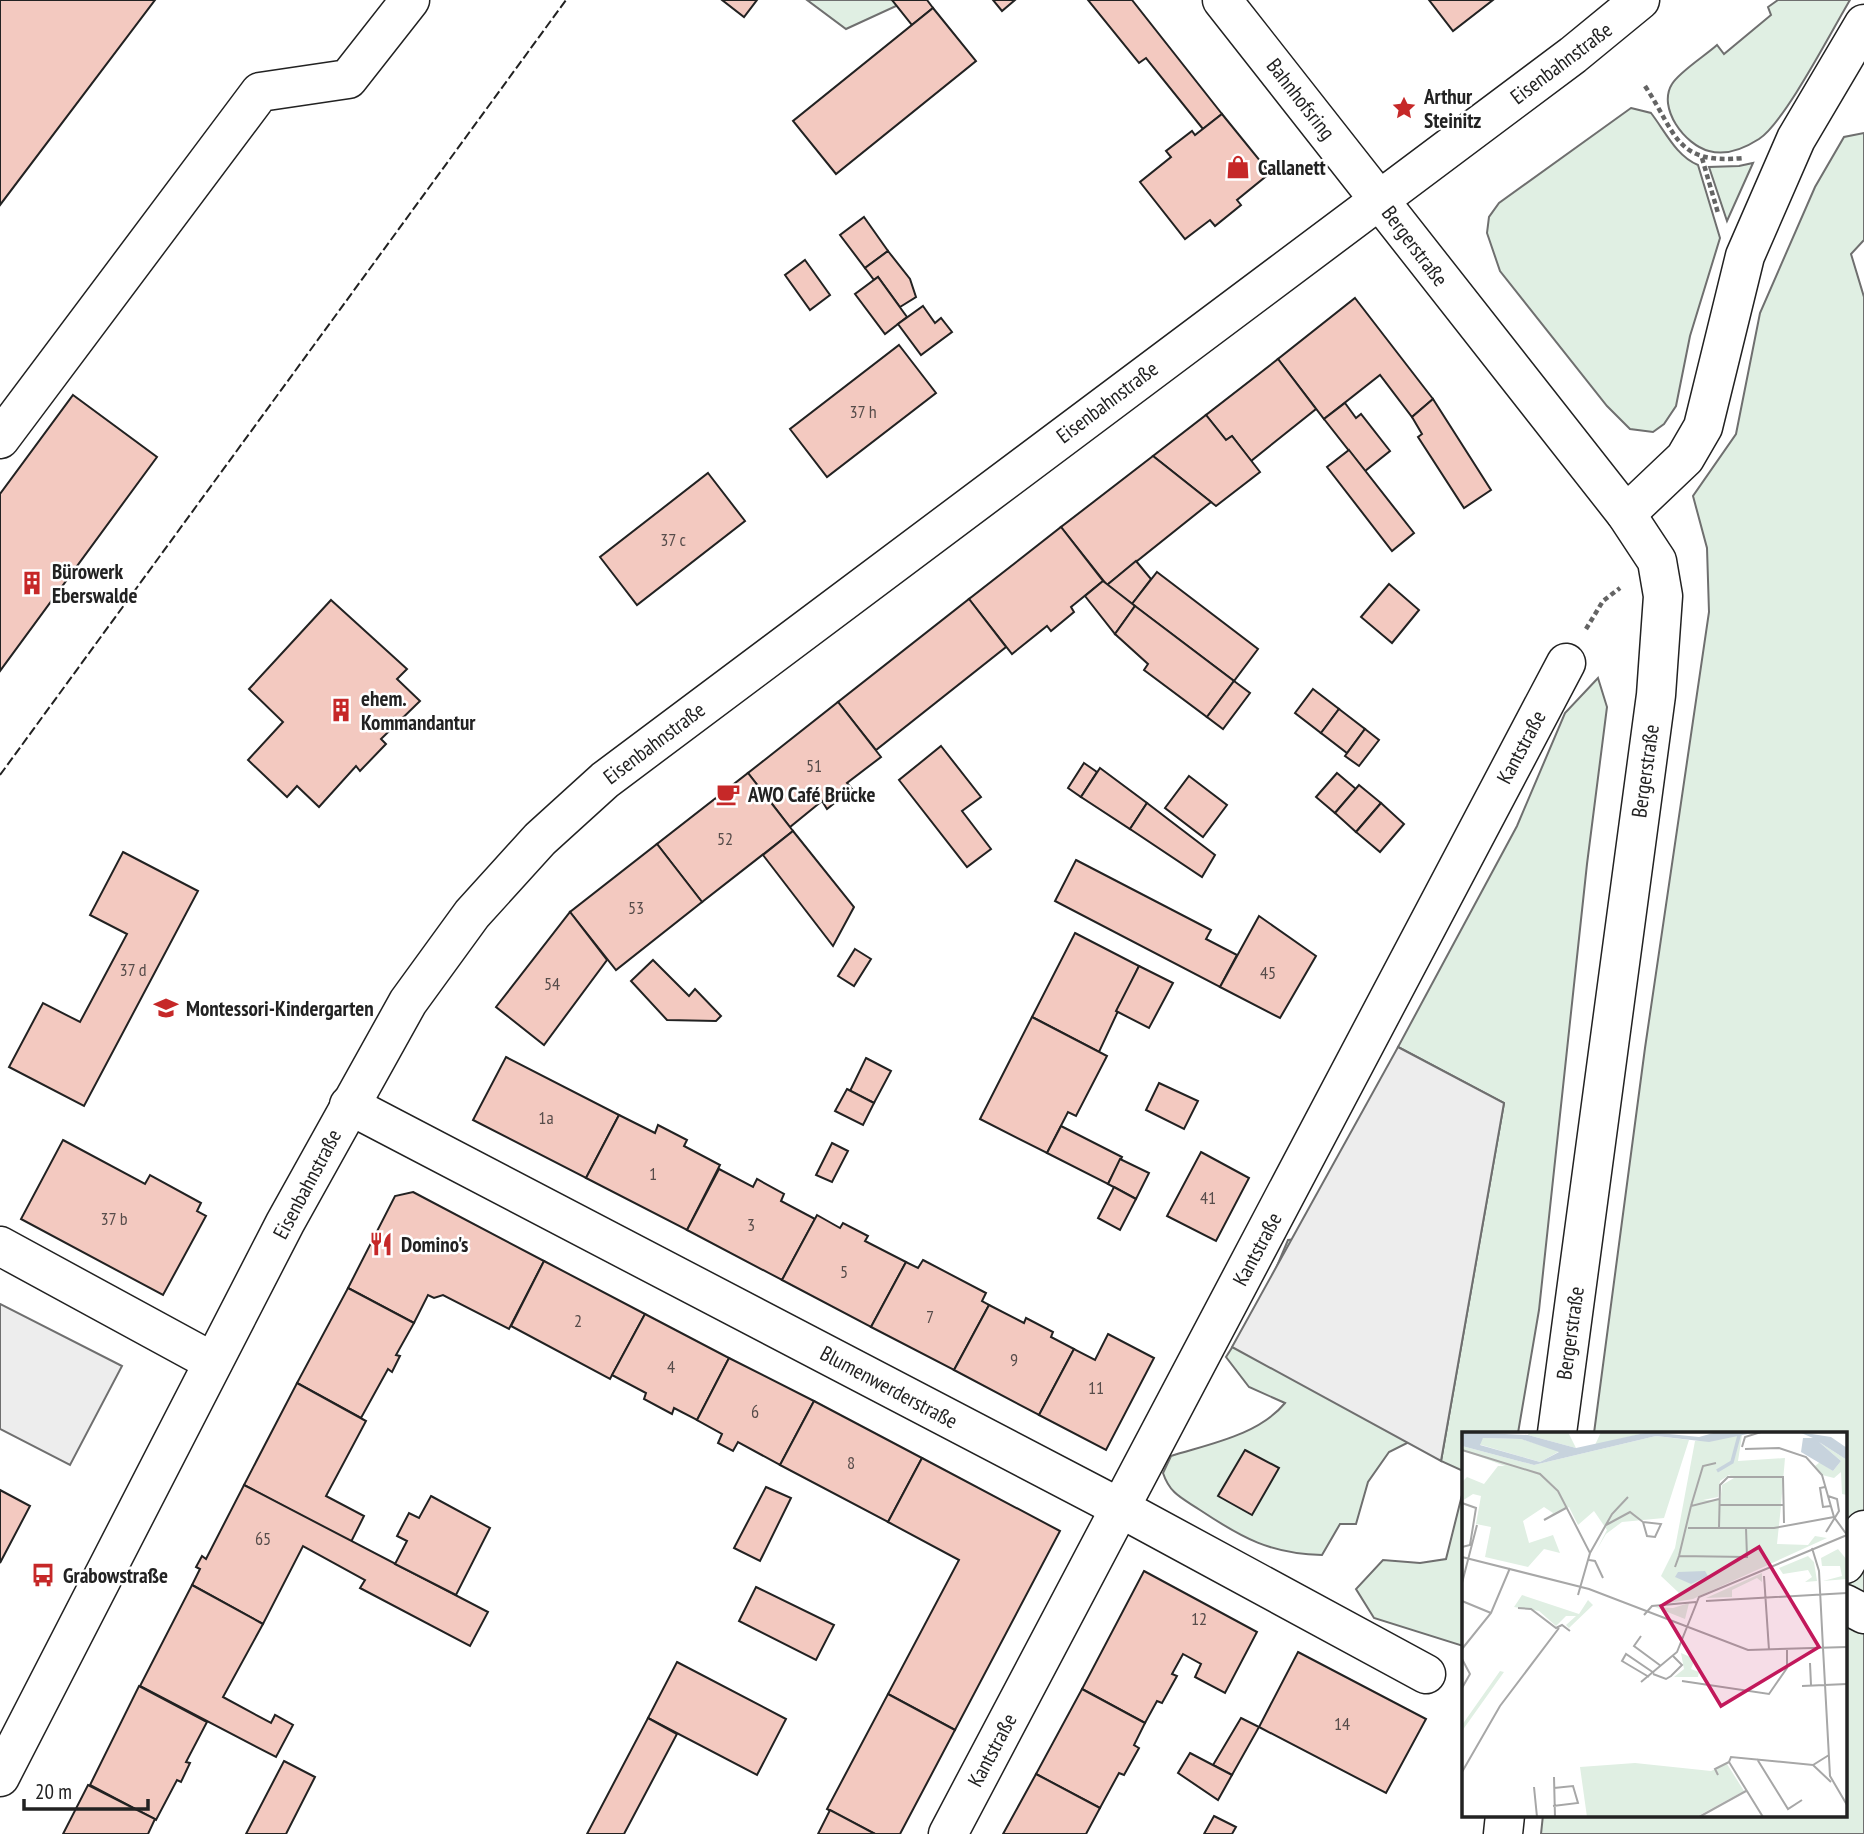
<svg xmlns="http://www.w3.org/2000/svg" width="1864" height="1834" font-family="'PT Sans Narrow',sans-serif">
<rect width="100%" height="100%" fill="#fff"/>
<g fill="#e0efe3" stroke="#6f6f6f" stroke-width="2">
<polygon points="807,0 909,0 846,29"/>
<path d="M1778,0H1850C1832,30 1785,122 1759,139C1745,148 1726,156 1709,151C1685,145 1657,108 1672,84C1679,72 1706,55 1717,45L1724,54L1771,15L1768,7Z"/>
<path d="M1631,108L1651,113C1665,131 1676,156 1698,165L1720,238L1690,336L1676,406L1664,424L1653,432L1630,429L1607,406L1500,271L1487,233L1489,217L1499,203Z"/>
<polygon points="1864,133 1864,240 1851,254 1864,297 1864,1834 1541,1834 1543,1815 1845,1815 1845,1433 1594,1433 1645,1048 1709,612 1707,548 1693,496 1736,434 1760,313 1815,187 1844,137"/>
<polygon points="1753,163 1727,221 1709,167 1739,166"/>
<polygon points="1598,678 1607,707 1587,864 1539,1310 1518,1433 1463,1433 1463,1471 1441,1461 1504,1103 1398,1047 1517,826 1565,713"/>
<path d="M1324,1236L1419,1437L1389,1452L1368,1482L1356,1524H1340L1322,1555C1271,1554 1242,1538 1200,1510C1182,1498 1170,1494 1163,1473L1171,1456C1209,1444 1259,1435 1285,1403L1249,1387L1226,1357L1263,1299L1288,1240Z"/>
<polygon points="1463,1491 1463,1646 1374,1618 1356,1589 1383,1560 1420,1563 1446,1559"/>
</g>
<g fill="#ededed" stroke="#6f6f6f" stroke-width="2">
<polygon points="1398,1047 1504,1103 1441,1461 1232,1347"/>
<polygon points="0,1304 122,1366 70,1465 0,1429"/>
</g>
<g fill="#f3c9c0" stroke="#222" stroke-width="2">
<polygon points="0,0 155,0 0,205"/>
<polygon points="722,0 757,0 744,17"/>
<polygon points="892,0 927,0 933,8 912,25"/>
<polygon points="993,0 1015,0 1002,11"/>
<polygon points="1088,0 1132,0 1222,114 1203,129 1146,58 1139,63"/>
<polygon points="1429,0 1493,0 1453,31"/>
<polygon points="933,8 976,61 836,174 793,121"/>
<polygon points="1222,114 1270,173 1237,200 1241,205 1215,226 1210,220 1185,239 1140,182 1171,157 1166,151 1192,131 1195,135"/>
<polygon points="864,217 888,251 865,268 840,235"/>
<polygon points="888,251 910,279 916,297 900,307 878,277 874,280 865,268"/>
<polygon points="805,260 830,295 810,310 785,275"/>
<polygon points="878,277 907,317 885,334 855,294"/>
<polygon points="1355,298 1433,399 1412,417 1380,375 1324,419 1278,359"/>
<polygon points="923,306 935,323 941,318 952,332 921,355 898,324"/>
<polygon points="899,345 936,393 827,477 790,429"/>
<polygon points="1278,359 1316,409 1251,461 1232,436 1226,440 1206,415"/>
<polygon points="73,395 157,457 0,671 0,494"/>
<polygon points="1433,399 1491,490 1464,508 1418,437 1422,434 1412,417"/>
<polygon points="1345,403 1356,418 1361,414 1390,451 1365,471 1324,419"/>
<polygon points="1206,415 1226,440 1232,436 1260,472 1216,506 1153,456"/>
<polygon points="1349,450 1414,533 1392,551 1327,467"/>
<polygon points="1153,456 1211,502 1107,585 1061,527"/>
<polygon points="708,473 745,521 637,605 600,557"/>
<polygon points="1061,527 1103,581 1071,607 1074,612 1051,631 1047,626 1012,654 969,599"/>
<polygon points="1136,561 1151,579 1132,604 1107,585"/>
<polygon points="1157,572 1258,649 1234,681 1132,604"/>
<polygon points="1103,581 1135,606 1115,634 1085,596"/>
<polygon points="1389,584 1419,610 1392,643 1361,617"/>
<polygon points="969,599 1006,647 876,750 838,702"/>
<polygon points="331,600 407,669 397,679 420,701 381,739 386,744 360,771 356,766 319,807 297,786 287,797 248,760 283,722 249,689"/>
<polygon points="1135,606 1234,681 1207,717 1144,670 1148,664 1115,634"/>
<polygon points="1234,681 1250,693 1223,729 1207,717"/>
<polygon points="1313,689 1339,709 1321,733 1295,713"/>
<polygon points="838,702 881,757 847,783 852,789 827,809 822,801 790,827 748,773"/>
<polygon points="1339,709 1365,729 1347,753 1321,733"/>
<polygon points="1365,729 1379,740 1359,766 1345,756"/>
<polygon points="941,746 981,797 962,811 991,849 967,867 899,780"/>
<polygon points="1084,763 1097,772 1081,797 1068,788"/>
<polygon points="1100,768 1147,803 1130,829 1081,797"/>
<polygon points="748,773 793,831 702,902 657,844"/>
<polygon points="1337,773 1356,789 1335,813 1316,797"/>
<polygon points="1189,776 1227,805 1203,837 1165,808"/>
<polygon points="1359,785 1381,803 1356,832 1335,813"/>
<polygon points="1147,803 1215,855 1202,877 1130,829"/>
<polygon points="1381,803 1404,824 1380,852 1356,832"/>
<polygon points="793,831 854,907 833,946 763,855"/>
<polygon points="657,844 702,902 616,970 570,912"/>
<polygon points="123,852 198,891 84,1106 9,1067 43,1003 80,1022 127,934 90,915"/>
<polygon points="1076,860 1211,930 1206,939 1237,955 1220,987 1055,901"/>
<polygon points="570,912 607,960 544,1045 496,1007"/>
<polygon points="1259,916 1316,956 1280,1018 1220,987"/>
<polygon points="1075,933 1139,966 1099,1052 1032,1017"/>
<polygon points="855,949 871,959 854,986 838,976"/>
<polygon points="653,960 689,996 695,989 721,1016 716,1021 667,1020 631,981"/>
<polygon points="1139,966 1173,983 1149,1028 1116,1011"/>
<polygon points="1032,1017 1107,1056 1076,1116 1068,1112 1047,1153 980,1119"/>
<polygon points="506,1057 619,1115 586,1178 473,1120"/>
<polygon points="866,1058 891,1071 874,1103 850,1091"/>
<polygon points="1159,1083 1198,1101 1184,1129 1146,1110"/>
<polygon points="847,1089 874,1103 863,1125 835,1111"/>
<polygon points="619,1115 655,1133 658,1125 687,1140 684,1146 720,1165 687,1230 586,1178"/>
<polygon points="1061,1126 1122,1157 1108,1184 1047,1153"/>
<polygon points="63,1140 145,1184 150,1175 201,1203 197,1211 206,1216 163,1295 21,1219"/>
<polygon points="832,1143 848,1151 832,1182 816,1175"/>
<polygon points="1201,1152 1249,1178 1216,1241 1167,1216"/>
<polygon points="1120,1159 1149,1173 1136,1199 1108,1184"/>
<polygon points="719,1169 753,1187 757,1179 784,1194 781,1201 815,1219 782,1280 687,1230"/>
<polygon points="1114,1187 1136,1199 1120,1230 1098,1218"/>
<polygon points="413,1192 544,1261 509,1329 443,1295 434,1298 428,1295 414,1323 348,1288 395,1196"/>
<polygon points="817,1215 840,1228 843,1223 868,1236 865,1241 906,1262 871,1327 782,1280"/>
<polygon points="923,1260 986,1293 982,1301 989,1305 954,1370 871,1327 906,1262 918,1268"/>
<polygon points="544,1261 645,1314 610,1379 511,1326"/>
<polygon points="348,1288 414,1323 396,1355 400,1356 392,1372 388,1369 361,1418 297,1383"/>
<polygon points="989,1305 1024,1323 1026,1318 1053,1332 1051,1337 1074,1349 1039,1415 954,1370"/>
<polygon points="645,1314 729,1358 697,1420 674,1408 672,1414 644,1399 646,1393 612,1375"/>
<polygon points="1108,1334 1154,1358 1106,1450 1039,1415 1074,1349 1095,1360"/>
<polygon points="729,1358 814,1401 780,1465 738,1442 733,1451 718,1443 722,1434 697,1420"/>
<polygon points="297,1383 366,1421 326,1496 364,1516 351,1542 244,1485"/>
<polygon points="814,1401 922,1458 888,1522 780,1465"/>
<polygon points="1245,1450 1279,1468 1252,1515 1218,1496"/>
<polygon points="922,1458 1060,1531 955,1730 888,1694 959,1560 888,1522"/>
<polygon points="244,1485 488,1612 470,1646 360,1588 365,1580 303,1546 263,1624 192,1585 200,1569 196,1567 202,1556 206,1559"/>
<polygon points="766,1487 791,1498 760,1561 734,1548"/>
<polygon points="0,1490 30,1506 0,1563"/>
<polygon points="431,1496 490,1528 456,1595 395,1564 407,1541 397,1536 409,1513 419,1518"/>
<polygon points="1144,1571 1257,1632 1225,1693 1195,1677 1201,1664 1183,1654 1172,1674 1177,1676 1162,1703 1157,1701 1145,1723 1082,1689"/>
<polygon points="192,1585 263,1624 223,1697 271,1723 275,1715 293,1725 276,1757 140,1686"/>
<polygon points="756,1587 834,1625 816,1660 739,1621"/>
<polygon points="1298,1652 1426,1719 1386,1793 1259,1727"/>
<polygon points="677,1662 786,1719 757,1775 648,1718"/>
<polygon points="139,1686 207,1722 186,1762 190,1763 181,1782 177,1780 156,1820 90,1785"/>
<polygon points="1082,1689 1145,1723 1134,1745 1139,1748 1124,1775 1119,1773 1100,1808 1036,1774"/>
<polygon points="888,1694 955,1730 900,1834 875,1834 827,1809"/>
<polygon points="648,1718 677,1734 624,1834 587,1834"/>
<polygon points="1241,1718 1259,1727 1232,1775 1213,1765"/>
<polygon points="1190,1753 1232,1775 1218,1800 1178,1773"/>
<polygon points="284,1761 315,1777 286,1834 246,1834"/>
<polygon points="1036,1774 1100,1808 1086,1834 1003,1834"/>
<polygon points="88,1785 155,1819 148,1834 63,1834"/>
<polygon points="830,1810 875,1834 818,1834"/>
<polygon points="1214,1816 1236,1827 1232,1834 1204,1834"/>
</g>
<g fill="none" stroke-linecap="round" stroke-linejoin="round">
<g stroke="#222" stroke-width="41">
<g id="minor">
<polyline points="1222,0 1626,514 1657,561 1663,596 1656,695 1557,1433"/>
<polyline points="0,439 260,92 348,79 410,0"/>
<polyline points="1626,514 1685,458 1703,427 1745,256 1796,139 1864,24"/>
<polyline points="349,1105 1120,1508 1426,1674"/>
<polyline points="0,1246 213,1362"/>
<polyline points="1845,1564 1864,1530"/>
<polyline points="1845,1604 1864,1614"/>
<polyline points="948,1834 1566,663"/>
<polyline points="1503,1834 1505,1815"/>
</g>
</g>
<g stroke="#222" stroke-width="41">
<polyline id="major" points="0,1777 285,1223 408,1002 472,914 540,839 605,780 1573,55 1640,0"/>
</g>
<g stroke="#646464" stroke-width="4.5" stroke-dasharray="5 3.5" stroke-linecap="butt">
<path d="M1645,86C1677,134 1675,165 1743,158"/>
<polyline points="1702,158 1718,213"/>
<polyline points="1586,629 1603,601 1620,588"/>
</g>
<use href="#minor" stroke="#fff" stroke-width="38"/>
<use href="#major" stroke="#fff" stroke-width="38"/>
<polyline stroke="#222" stroke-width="2" stroke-dasharray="9 3.5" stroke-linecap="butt" points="0,775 566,0"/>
</g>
<defs>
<g id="sight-bare" transform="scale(1.89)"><path d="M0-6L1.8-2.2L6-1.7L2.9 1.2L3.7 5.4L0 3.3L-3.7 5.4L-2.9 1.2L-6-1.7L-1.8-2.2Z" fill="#c62828" stroke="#fff" stroke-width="2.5" paint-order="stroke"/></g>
<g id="shop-bare" transform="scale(1.89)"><path d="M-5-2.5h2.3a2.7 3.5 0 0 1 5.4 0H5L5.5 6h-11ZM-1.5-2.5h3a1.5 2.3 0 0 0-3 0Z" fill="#c62828" stroke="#fff" stroke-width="2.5" paint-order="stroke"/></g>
<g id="building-bare" transform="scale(1.89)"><path d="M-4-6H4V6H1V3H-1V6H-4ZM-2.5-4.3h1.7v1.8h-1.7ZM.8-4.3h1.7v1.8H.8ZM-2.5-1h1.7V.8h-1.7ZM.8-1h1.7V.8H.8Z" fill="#c62828" stroke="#fff" stroke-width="2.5" paint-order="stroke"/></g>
<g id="cafe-bare" transform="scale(1.89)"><path d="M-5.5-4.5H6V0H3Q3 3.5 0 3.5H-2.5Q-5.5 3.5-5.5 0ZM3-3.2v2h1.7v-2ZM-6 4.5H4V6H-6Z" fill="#c62828" stroke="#fff" stroke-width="2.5" paint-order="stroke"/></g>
<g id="school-bare" transform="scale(1.89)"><path d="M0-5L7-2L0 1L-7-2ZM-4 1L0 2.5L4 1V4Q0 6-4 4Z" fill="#c62828" stroke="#fff" stroke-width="2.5" paint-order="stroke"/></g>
<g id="restaurant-bare" transform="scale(1.89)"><path d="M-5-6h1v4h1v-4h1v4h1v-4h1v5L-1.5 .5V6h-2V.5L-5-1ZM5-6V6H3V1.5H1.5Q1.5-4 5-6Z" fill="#c62828" stroke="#fff" stroke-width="2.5" paint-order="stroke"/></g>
<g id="bus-bare" transform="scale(1.89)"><path d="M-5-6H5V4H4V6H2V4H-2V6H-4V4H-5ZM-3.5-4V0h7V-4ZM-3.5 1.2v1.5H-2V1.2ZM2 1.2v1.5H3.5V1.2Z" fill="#c62828" stroke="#fff" stroke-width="2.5" paint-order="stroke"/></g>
</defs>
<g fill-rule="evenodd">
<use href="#sight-bare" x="1404" y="108"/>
<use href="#shop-bare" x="1238" y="167"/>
<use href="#building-bare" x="32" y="583"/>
<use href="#building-bare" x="341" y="710"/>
<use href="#cafe-bare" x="728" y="794"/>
<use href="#school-bare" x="166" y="1008"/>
<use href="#restaurant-bare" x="381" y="1244"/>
<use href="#bus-bare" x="43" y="1575"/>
</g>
<g text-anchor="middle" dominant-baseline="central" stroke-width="5" stroke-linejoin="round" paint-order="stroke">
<g font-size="18" fill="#564c4a">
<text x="863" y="411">37 h</text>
<text x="673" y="539">37 c</text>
<text x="814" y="765">51</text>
<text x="725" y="838">52</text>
<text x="636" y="907">53</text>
<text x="133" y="969">37 d</text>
<text x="1268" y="972">45</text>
<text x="552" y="983">54</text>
<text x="546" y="1117">1a</text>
<text x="653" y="1173">1</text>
<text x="1208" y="1197">41</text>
<text x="114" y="1218">37 b</text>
<text x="751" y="1224">3</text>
<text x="844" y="1271">5</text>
<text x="930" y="1316">7</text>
<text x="578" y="1320">2</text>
<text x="1014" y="1359">9</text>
<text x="671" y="1366">4</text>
<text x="1096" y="1387">11</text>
<text x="755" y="1411">6</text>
<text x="851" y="1462">8</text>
<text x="263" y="1538">65</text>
<text x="1199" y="1618">12</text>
<text x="1342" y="1723">14</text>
</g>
<g font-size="21" fill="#222" stroke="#fff">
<text transform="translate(1561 63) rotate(-37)">Eisenbahnstraße</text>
<text transform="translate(1301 99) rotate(52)">Bahnhofsring</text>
<text transform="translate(1415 246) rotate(53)">Bergerstraße</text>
<text transform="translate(1107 402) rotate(-37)">Eisenbahnstraße</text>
<text transform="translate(654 743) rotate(-37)">Eisenbahnstraße</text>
<text transform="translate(1521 747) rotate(-62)">Kantstraße</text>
<text transform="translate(1645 771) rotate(-82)">Bergerstraße</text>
<text transform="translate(307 1184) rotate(-62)">Eisenbahnstraße</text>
<text transform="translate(1257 1249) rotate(-62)">Kantstraße</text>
<text transform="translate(1570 1333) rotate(-82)">Bergerstraße</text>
<text transform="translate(889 1387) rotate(28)">Blumenwerderstraße</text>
<text transform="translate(992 1750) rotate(-62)">Kantstraße</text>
</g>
<g font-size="21" font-weight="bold" fill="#222" stroke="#fff" text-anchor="start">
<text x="1424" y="96">Arthur<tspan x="1424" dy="24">Steinitz</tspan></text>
<text x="1258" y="167">Callanett</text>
<text x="52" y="571">Bürowerk<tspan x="52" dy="24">Eberswalde</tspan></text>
<text x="361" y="698">ehem.<tspan x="361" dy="24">Kommandantur</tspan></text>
<text x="748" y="794">AWO Café Brücke</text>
<text x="186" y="1008">Montessori-Kindergarten</text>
<text x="401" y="1244">Domino's</text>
<text x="63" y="1575">Grabowstraße</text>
</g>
</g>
<g transform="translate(1462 1432)">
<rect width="385" height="385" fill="#fff"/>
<path d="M67,0H106L114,16L66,3ZM139,0H187L133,13ZM280,3L276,29L323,26L319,73L258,72L260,53L272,46L267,43L258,49L256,65L241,68H257V74H319L315,112L346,113L353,104L365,106L231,167L207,171L217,161L199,144L213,116L233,9ZM194,4L227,8L202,86L160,90L144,102L134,119L145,98L132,79L116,93L107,75L83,88L91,81L82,75L61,89L67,111L91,103L98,121L82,117L66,135L23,125L29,95L14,92L19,64L11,62L0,69V50L5,45L22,52L36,34H43L0,18V14L72,33ZM21,6L59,7L98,19L78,30L16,12ZM357,10L385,28V63L380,62L379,40L372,46L360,43L353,34L358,30L371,39L379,29ZM376,117L385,128V147L361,149L380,144L378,134H360L359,126ZM346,124L352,130L355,149L343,150L350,145L346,138L321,142L317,136ZM300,141V150L295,146L270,158V165L244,166ZM60,163L117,182L126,168L131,173L107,196L104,193L114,184H104L94,194L77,179L52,175ZM227,171L223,187L193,175L211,176ZM219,221L233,227L229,237L237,240L236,245H212L222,237ZM38,239L42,240L0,299V293ZM173,331L249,339L265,332L282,359L234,385H125L118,335Z" fill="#e0efe3"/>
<path d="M0,0L66,3L114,16L187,0L237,5L255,0H295L247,10L194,4L72,33L0,14ZM21,6L59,7L97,20L78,30L18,13ZM337,0L369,5L385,16V28L357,10L379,29L371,39L339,20L341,6H351ZM243,139L246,144L229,152L213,145L216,140Z" fill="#c7d3dd" fill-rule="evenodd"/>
<path fill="none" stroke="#c7d3dd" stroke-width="3.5" d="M255,39L270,30L278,0"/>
<path fill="none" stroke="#a7a7a7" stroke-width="2" d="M280,15L283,5L299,0M283,17L317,16L344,25L360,43L372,85L385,103M0,18L78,42L96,59L128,121L116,163M363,55L358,56L361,75L369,74M0,71L14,76L8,113L0,115M257,73H321M229,74L241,34L254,31M82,88L104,76M144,93L168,80L181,90L185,104L193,105L199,92L181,90M226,96H312L372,85M257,96L258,53L266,45H321L322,91M364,100L377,79L375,67L366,64M350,116L357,139L361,216M128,121L150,82L166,65M217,124L229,74L257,67M0,125L127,157L286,218L385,215M127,128L133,129L141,146M213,135L217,124L285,125L284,96M302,144L307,218M0,151L15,93M0,169L29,181M244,169L385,161M56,176L69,177L94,196L100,193L108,199M182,183L190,174L234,170M179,204L172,214L199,234M361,216L368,344L385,373M0,217L29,181L48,136M0,227L8,242L0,256M348,231L349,253M191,242L204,247L209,244L220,233L211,224M187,245L160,229L164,222L192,241M220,249L307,262L325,236V218M179,250L215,220L237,165L385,103M340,254L385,252M295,327L326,377L340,368M351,333L369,350M0,340L38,274L97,196M256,343L253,337L267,330M92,345L93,385M72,355L75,385M91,374L116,371L111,354L92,356M237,385L284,359M301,385L267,330L269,325L351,333L367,323"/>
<path fill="#c2185b" fill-opacity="0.15" stroke="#c2185b" stroke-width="3.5" d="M297,115L357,215L259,274L199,174Z"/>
<rect width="385" height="385" fill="none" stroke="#222" stroke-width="3.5"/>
</g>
<path d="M24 1799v10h124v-10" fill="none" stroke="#222222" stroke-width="3.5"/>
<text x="35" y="1799" font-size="21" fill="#222222" stroke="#ffffff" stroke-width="5" paint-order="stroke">20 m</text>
</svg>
